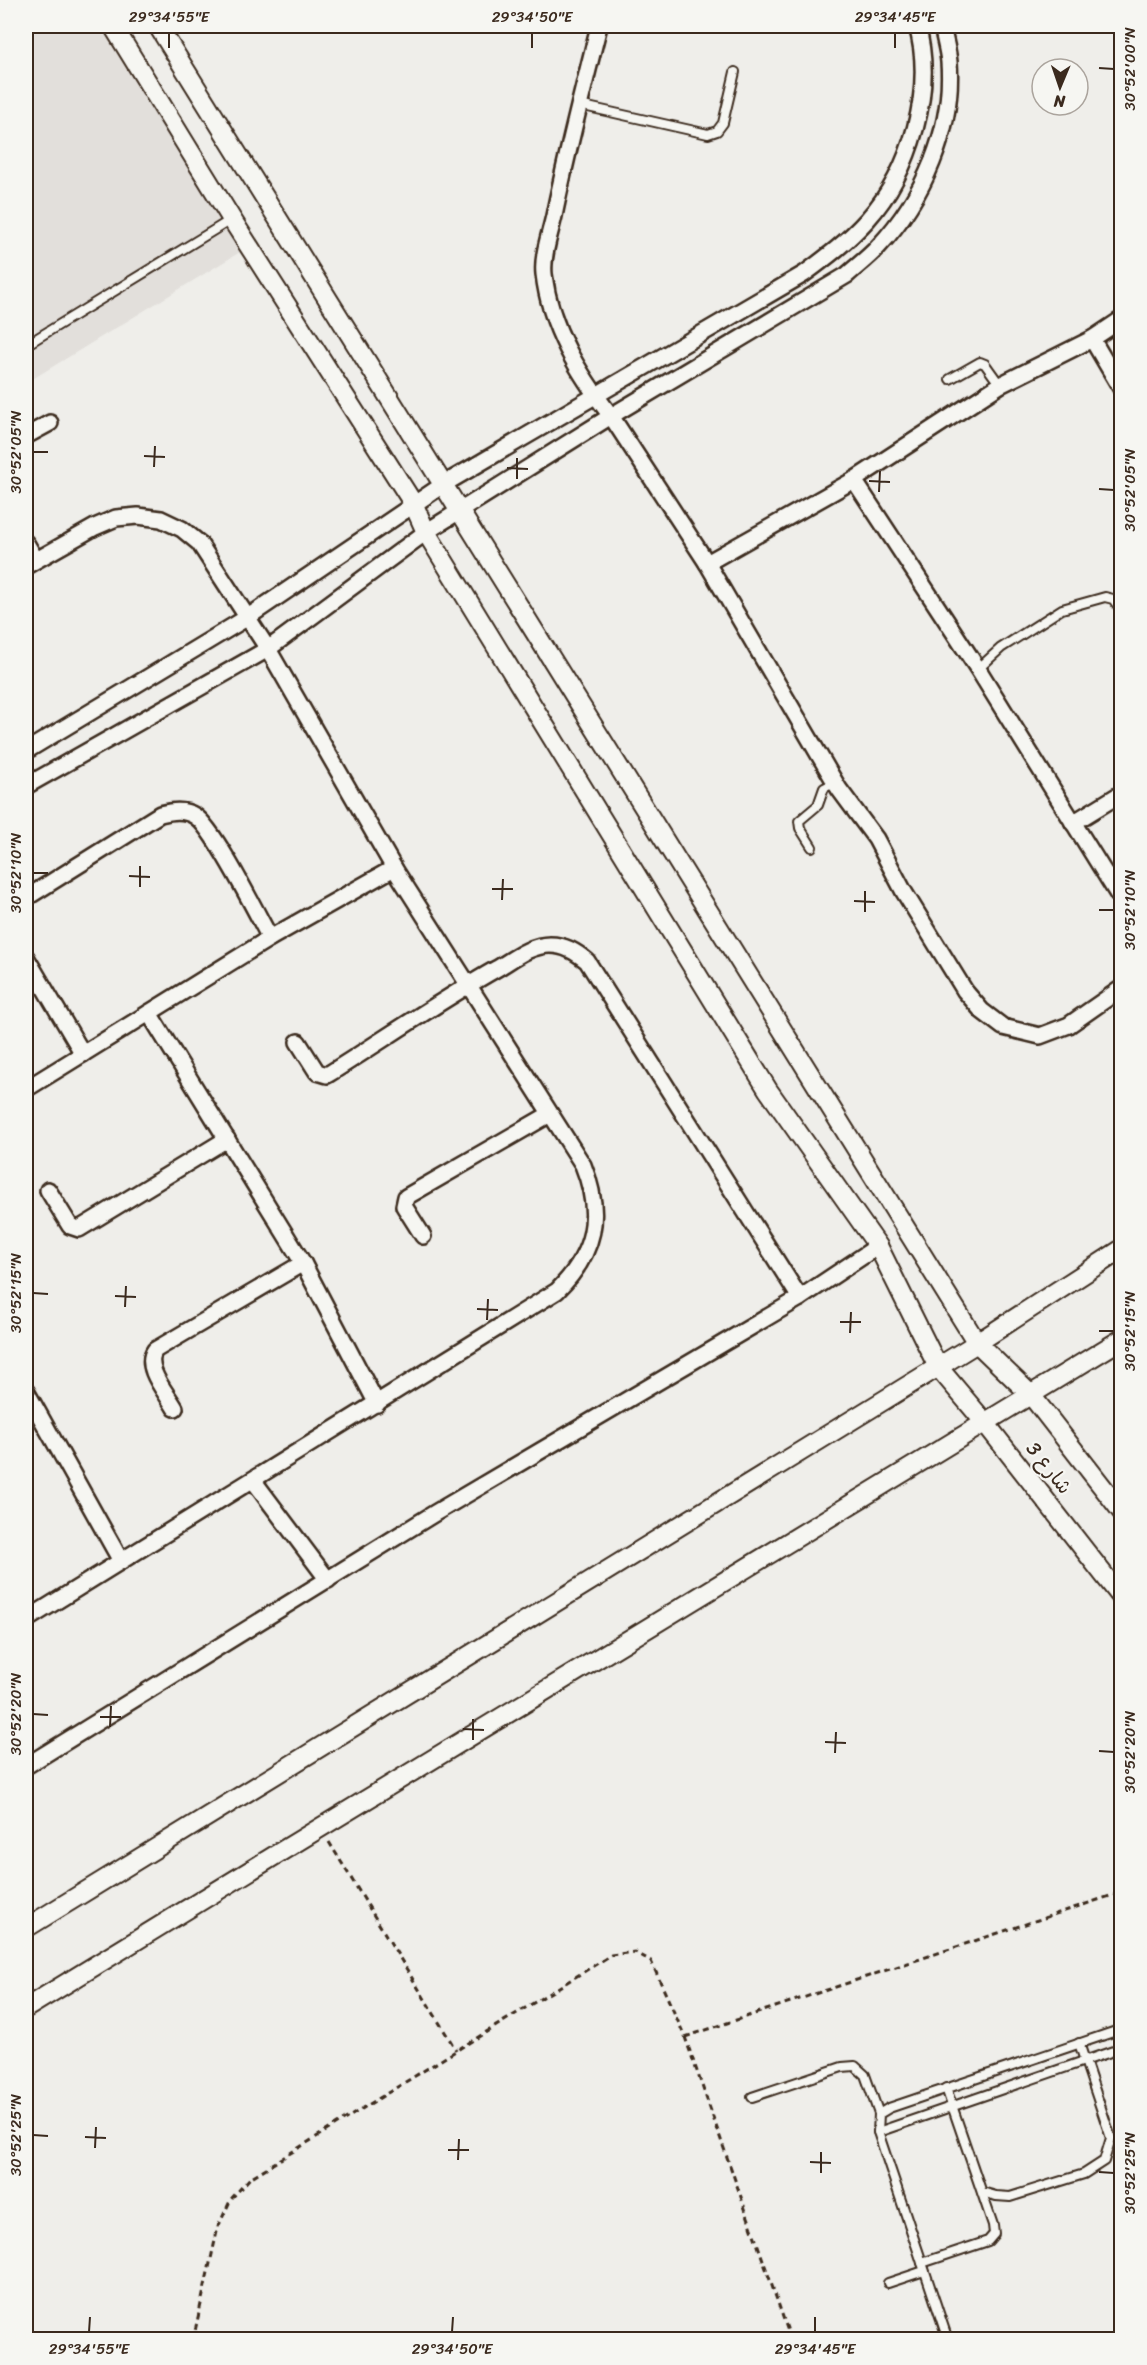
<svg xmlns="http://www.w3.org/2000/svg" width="1147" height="2365" font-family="Sriracha,'Playpen Sans Arabic',sans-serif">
<rect width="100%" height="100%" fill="#efeeea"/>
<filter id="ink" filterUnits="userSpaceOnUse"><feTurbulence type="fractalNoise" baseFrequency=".0167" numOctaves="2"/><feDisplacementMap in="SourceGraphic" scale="12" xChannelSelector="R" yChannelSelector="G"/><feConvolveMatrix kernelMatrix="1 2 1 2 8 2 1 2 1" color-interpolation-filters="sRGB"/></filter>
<g filter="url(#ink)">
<polygon fill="#e2dfdb" points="26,26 100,26 240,252 26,383"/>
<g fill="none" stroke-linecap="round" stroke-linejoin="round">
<g stroke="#3b2a1e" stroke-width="12">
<g id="service">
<polyline points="579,105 708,134 717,131 723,123 735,72"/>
<polyline points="26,345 224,224 231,218"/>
<polyline points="950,379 980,362 985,364 1000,385"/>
<polyline points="978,669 1001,648 1062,609 1105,597 1113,599 1122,611"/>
<polyline points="812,847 800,828 799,821 818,805 824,788 830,785 836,787"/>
<polyline points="752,2097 842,2067 855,2066 865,2075 879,2114"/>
<polyline points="878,2132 1122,2048"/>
<polyline points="982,2192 996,2196 1010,2197 1084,2174 1104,2161 1111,2138 1079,2043"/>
<polyline points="922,2263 988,2241 994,2234 993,2225 946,2088"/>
<polyline points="888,2283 924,2271"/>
<polyline points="948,2340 878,2132 879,2114 889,2108 1122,2029"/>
</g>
</g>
<g stroke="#3b2a1e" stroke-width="20">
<g id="minor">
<path d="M599,26C583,89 567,152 554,216C550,234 542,256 544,274C550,328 579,374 611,416L707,563L839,789L876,839L904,892L965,991L982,1011L1003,1027L1040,1036L1069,1025L1122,988"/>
<polyline points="1092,339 1122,390"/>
<polyline points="26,436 50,423"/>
<polyline points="854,480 978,669 1122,901"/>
<polyline points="26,543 36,560"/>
<polyline points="707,563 854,480 1000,385 1092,339 1122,319"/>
<path d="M26,566L95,527L116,518L138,516L161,519L182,529L199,543L268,649L394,868L583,1165C603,1215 595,1253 557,1291L26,1620"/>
<path d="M26,751L248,617L444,484L804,274C827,257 848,241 867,220C911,171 935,89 917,26"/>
<path d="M26,786L268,649L426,532L611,416L847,275C857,266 869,257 878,247C923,199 954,129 949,62C948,50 944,37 942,26"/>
<polyline points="1073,823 1122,793"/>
<path d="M26,898L160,814C172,811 184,809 195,816C214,828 257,914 270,938"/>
<polyline points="26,957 83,1054"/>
<polyline points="149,1013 303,1263 377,1404"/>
<path d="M298,1042L317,1072L327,1075C383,1040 438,1002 496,969C512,960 530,945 550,945C565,945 576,952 587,961L800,1298"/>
<polyline points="26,1089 270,938 394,868"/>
<polyline points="48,1190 70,1226 79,1229 227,1139"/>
<polyline points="423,1236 404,1206 406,1197 550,1114"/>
<polyline points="26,1391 121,1561"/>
<path d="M175,1408C166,1392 143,1367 155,1350L303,1263"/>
<polyline points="253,1480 328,1580"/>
<polyline points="26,1766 435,1513 800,1298 878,1246"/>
</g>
</g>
<g stroke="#3b2a1e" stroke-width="22">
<g id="tertiary">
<polyline points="113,26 231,218 413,503 426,532 768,1090 878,1246 938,1367 986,1424 1122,1598"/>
<polyline points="158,26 977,1343 1031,1395 1122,1512"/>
<polyline points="26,1928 977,1343 1122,1249"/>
<path d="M26,2008C390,1783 758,1565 1122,1339"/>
</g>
</g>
<g stroke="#3b2a1e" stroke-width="3" stroke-dasharray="6 4.5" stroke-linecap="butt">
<polyline points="329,1842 456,2050"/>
<polyline points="685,2037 1122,1892"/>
<polyline points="193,2340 218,2227 231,2199 250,2178 611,1955 635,1952 651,1961 685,2037 791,2340"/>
</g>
<use href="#service" stroke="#f6f6f2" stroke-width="8"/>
<use href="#minor" stroke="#f6f6f2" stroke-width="15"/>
<use href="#tertiary" stroke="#f6f6f2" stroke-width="18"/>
</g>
</g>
<path fill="none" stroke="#3b2a1e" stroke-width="2" d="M169,48V33M532,48V33M895,48V33M1099,68L1114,69M33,452H48M144,456L165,457M154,467L155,446M507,468L528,469M517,479V458M869,481L890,482M1099,489L1114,490M879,492L880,471M33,873H48M129,876L150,877M140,887V866M492,889H513M502,900L503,879M854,901L875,902M1099,910H1114M865,912V891M33,1293L48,1294M115,1296L136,1297M125,1307L126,1286M477,1309L498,1310M487,1320L488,1299M840,1322H861M1099,1331H1114M850,1333L851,1312M33,1714L48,1715M100,1717H121M110,1727L111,1706M463,1729L484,1730M473,1740V1719M825,1742L846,1743M1099,1751L1114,1752M835,1753L836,1732M33,2135L48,2136M85,2137L106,2138M95,2148L96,2127M448,2150H469M458,2160L459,2139M810,2162L831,2163M1099,2172L1114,2173M821,2173V2152M89,2332L90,2317M452,2332L453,2317M815,2332V2317"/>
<g text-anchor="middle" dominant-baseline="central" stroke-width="4.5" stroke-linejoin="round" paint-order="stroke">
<g font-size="20" fill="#3b2a1e" stroke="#f6f6f2">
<text transform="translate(1049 1468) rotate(52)">شارع 3</text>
</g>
</g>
<rect width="1147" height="2365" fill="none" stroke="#f6f6f2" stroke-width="66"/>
<g transform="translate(1060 87) rotate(182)"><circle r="28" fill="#f6f6f2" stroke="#aba49d" stroke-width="1.5"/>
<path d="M0-4.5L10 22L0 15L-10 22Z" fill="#3b2a1e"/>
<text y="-9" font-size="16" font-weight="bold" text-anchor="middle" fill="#3b2a1e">N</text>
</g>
<rect x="33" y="33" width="1081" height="2299" fill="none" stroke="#3b2a1e" stroke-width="2"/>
<g font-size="15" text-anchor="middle" fill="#3b2a1e">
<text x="169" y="22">29°34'55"E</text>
<text x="532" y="22">29°34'50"E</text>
<text x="895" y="22">29°34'45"E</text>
<text transform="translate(1130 69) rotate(-90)" y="5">30°52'00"N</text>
<text transform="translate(16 452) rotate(-90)" y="5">30°52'05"N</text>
<text transform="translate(1130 490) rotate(-90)" y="5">30°52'05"N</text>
<text transform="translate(16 873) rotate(-90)" y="5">30°52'10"N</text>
<text transform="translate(1130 910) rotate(-90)" y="5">30°52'10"N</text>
<text transform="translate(16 1293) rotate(-90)" y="5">30°52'15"N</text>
<text transform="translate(1130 1331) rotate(-90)" y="5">30°52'15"N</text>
<text transform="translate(16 1714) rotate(-90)" y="5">30°52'20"N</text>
<text transform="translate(1130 1752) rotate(-90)" y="5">30°52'20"N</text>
<text transform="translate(16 2135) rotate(-90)" y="5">30°52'25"N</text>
<text transform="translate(1130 2173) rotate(-90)" y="5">30°52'25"N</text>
<text x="89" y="2354">29°34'55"E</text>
<text x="452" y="2354">29°34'50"E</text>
<text x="815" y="2354">29°34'45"E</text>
</g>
</svg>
